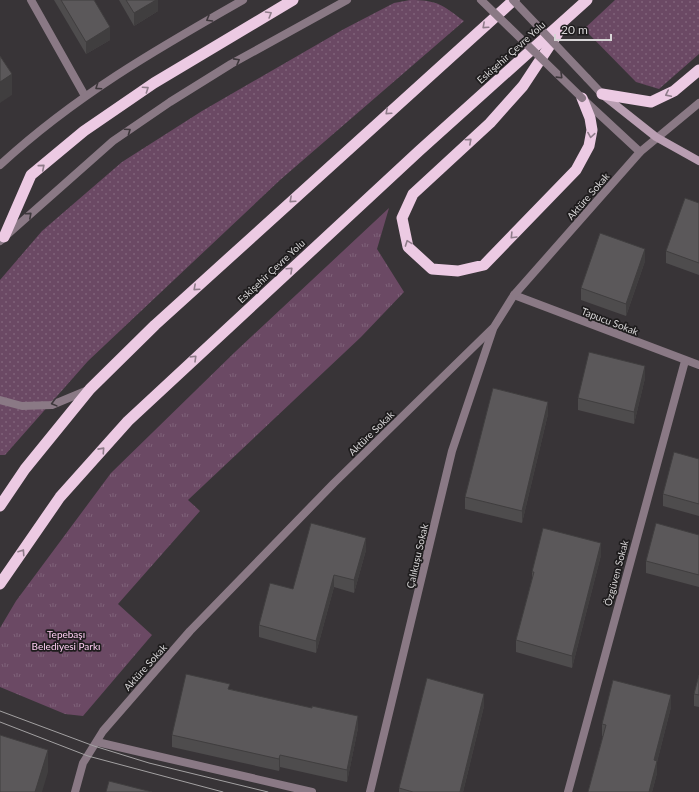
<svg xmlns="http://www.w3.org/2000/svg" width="699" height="792" font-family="Lato,sans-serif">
<defs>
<pattern id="grass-dots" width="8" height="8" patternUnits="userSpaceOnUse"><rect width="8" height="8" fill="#6b4964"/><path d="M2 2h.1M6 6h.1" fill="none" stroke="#7f6279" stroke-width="1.8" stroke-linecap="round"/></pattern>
<pattern id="park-tufts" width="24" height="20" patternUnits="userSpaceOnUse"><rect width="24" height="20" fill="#6b4964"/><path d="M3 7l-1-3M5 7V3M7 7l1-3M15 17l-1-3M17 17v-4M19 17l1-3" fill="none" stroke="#7f6279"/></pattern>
</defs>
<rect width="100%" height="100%" fill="#383437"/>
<g fill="url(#grass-dots)">
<path d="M410,0C438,0 442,5 464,21L280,180L88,361L5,455H0V280L42,231L122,162L202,111L344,29L394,3Z"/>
<polygon points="615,0 699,0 699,54 659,89 636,82 584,29"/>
</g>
<polygon fill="url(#park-tufts)" points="389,208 377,249 404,292 361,337 188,500 200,511 118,604 152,635 83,716 65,714 0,687 0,628 16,601 111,473 235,352"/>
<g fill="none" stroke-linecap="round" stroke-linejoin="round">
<g stroke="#8a7985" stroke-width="8">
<polyline points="31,0 85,96"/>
<polyline points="514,295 699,365"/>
<polyline points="97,742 312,792"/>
<polyline points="75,792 83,763 103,731 190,631 334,483 494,327 514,295 640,152 699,103"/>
<polyline points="370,792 452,451 493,329"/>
<polyline points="568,792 685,361"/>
</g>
<g stroke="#8a7985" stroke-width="8">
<polyline points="587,78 602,94"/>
<polyline points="584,100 640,152"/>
<path d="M0,165C75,96 155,50 243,0"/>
<polyline points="0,241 113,141 170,102 231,64 347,0"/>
<polyline points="0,400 22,406 52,405 88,390"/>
</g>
<polyline stroke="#b99eb2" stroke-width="8" points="603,95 656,137 699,161"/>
<g stroke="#eccae3" stroke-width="11">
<polyline points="558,33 523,86 490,123 413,194 402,218 408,247 432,269 458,271 484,265 576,170 589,146 592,130 590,118 582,98"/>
<polyline points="602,94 651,102 674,91 699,70"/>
<polyline points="4,237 31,175 84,131 154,83 293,0"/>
<polyline points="0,506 25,469 90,389 155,325 514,0"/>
<polyline points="0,584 60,497 128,421 419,151 587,0"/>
</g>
<g stroke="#a3a1a2" stroke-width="1">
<polyline points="0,711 94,746 149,763 268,792"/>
<polyline points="0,722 88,756 223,792"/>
</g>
<g stroke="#8a7985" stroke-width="8">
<polyline points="481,0 582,98"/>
<polyline points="513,0 587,78"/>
</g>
</g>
<g fill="#4e4c4d">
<polygon points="54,0 94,0 110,40 86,54"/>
<polygon points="119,0 158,0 158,11 134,26"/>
<polygon points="699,203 699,275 666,263 666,251"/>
<polygon points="645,261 626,316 581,300 581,288"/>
<polygon points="645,378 634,424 578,410 578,398"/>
<polygon points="548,414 522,523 465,509 465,497"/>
<polygon points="699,459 699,516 663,506 663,494"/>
<polygon points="699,535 699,587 646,573 646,561"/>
<polygon points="366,550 354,593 334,587 316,653 259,637 259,625 293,589"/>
<polygon points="601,555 572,668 516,652 516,640 532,579 532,572"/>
<polygon points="699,675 699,707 694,706 694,694"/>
<polygon points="230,689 358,728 347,782 280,767 279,771 172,747 172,735"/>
<polygon points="484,706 463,792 399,792 399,788"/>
<polygon points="671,707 657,762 657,773 652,792 588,792 603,736 602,736 602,724"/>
</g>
<g fill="#403e3f">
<polygon points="156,0 158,0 158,11 134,26 134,13"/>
<polygon points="110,27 110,40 86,54 86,42"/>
<polygon points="12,74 12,95 0,103 0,82"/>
<polygon points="645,249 645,261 626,316 626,304"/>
<polygon points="645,366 645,378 634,424 634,412"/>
<polygon points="548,402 548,414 522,523 522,511"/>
<polygon points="366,538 366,550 354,593 354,580"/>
<polygon points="601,543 601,555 572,668 572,656"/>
<polygon points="334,575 334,587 316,653 316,641"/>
<polygon points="484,694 484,706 463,792 460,792"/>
<polygon points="671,695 671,707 657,762 657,773 652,792 649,792 654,760"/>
<polygon points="358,716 358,728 347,782 347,770"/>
<polygon points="48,750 48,772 42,792 35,792"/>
<polygon points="280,755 280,767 279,771 279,759"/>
</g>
<g fill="#5b585a" stroke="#403e3f">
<polygon points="61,0 94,0 110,27 86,42"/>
<polygon points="126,0 156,0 134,13"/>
<polygon points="0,56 12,74 0,82"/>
<polygon points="685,198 699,203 699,263 666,251"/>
<polygon points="600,233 645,249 626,304 581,288"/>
<polygon points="589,352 645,366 634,412 578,398"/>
<polygon points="493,388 548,402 522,511 465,497"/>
<polygon points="674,452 699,459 699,504 663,494"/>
<polygon points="311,523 366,538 354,580 334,575 316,641 259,625 270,583 293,589"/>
<polygon points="656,523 699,535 699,575 646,561"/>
<polygon points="543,528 601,543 572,656 516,640 534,572 532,572"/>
<polygon points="186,674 230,684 228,689 312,708 312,706 358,716 347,770 280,755 279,759 172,735"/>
<polygon points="699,675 699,695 694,694"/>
<polygon points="427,678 484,694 460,792 413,792 399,788"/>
<polygon points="613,680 671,695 654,760 657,761 649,792 588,792 606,725 602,724"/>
<polygon points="0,735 48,750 35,792 0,792"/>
<polygon points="109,781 152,792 106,792"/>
</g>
<defs><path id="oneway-chevron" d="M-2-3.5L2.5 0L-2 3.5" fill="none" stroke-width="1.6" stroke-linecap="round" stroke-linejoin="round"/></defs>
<g stroke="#8f7c8a">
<use href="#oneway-chevron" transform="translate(269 14) rotate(-31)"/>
<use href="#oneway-chevron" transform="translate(485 26) rotate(138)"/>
<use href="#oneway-chevron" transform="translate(146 89) rotate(-34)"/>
<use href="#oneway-chevron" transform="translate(668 94) rotate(154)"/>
<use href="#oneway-chevron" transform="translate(388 112) rotate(138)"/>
<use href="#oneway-chevron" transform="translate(591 135) rotate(99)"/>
<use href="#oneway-chevron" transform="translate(469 141) rotate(-42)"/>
<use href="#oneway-chevron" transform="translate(42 167) rotate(-40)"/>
<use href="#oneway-chevron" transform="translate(292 200) rotate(138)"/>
<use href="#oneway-chevron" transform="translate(513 236) rotate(134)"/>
<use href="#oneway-chevron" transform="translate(408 243) rotate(-110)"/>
<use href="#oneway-chevron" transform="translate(290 270) rotate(-43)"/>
<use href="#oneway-chevron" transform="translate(196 288) rotate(138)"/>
<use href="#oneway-chevron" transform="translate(194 358) rotate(-44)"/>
<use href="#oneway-chevron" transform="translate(102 450) rotate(-48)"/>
<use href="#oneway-chevron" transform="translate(22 552) rotate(-56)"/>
</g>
<g stroke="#3e383c">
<use href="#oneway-chevron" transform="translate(209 19) rotate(150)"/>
<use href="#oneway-chevron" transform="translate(237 61) rotate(-29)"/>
<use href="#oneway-chevron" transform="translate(560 76) rotate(44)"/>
<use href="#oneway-chevron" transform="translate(98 87) rotate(146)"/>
<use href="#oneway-chevron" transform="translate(128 131) rotate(-35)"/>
<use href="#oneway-chevron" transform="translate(29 215) rotate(-42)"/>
<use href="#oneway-chevron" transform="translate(54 403) rotate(165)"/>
</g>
<g text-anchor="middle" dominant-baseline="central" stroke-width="3.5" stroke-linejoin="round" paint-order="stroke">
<g font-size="10" fill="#d8d6d7" stroke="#1e1c1d">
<text transform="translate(511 52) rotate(-42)">Eskişehir Çevre Yolu</text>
<text transform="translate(588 196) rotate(-49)">Aktüre Sokak</text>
<text transform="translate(271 271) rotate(-43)">Eskişehir Çevre Yolu</text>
<text transform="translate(610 321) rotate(21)">Tapucu Sokak</text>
<text transform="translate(371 433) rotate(-44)">Aktüre Sokak</text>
<text transform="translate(417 556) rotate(-77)">Çalıkuşu Sokak</text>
<text transform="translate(616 573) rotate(-75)">Özgüven Sokak</text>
<text transform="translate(145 667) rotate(-48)">Aktüre Sokak</text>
</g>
<g font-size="10" fill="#fecdf2" stroke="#1e1c1d">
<text x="66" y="634">Tepebaşı<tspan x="66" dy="12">Belediyesi Parkı</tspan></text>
</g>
</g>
<path d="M555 34v6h56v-6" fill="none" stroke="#d8d6d7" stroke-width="2"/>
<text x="561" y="34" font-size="12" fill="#d8d6d7" stroke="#1e1c1d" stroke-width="3" paint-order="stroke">20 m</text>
</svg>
